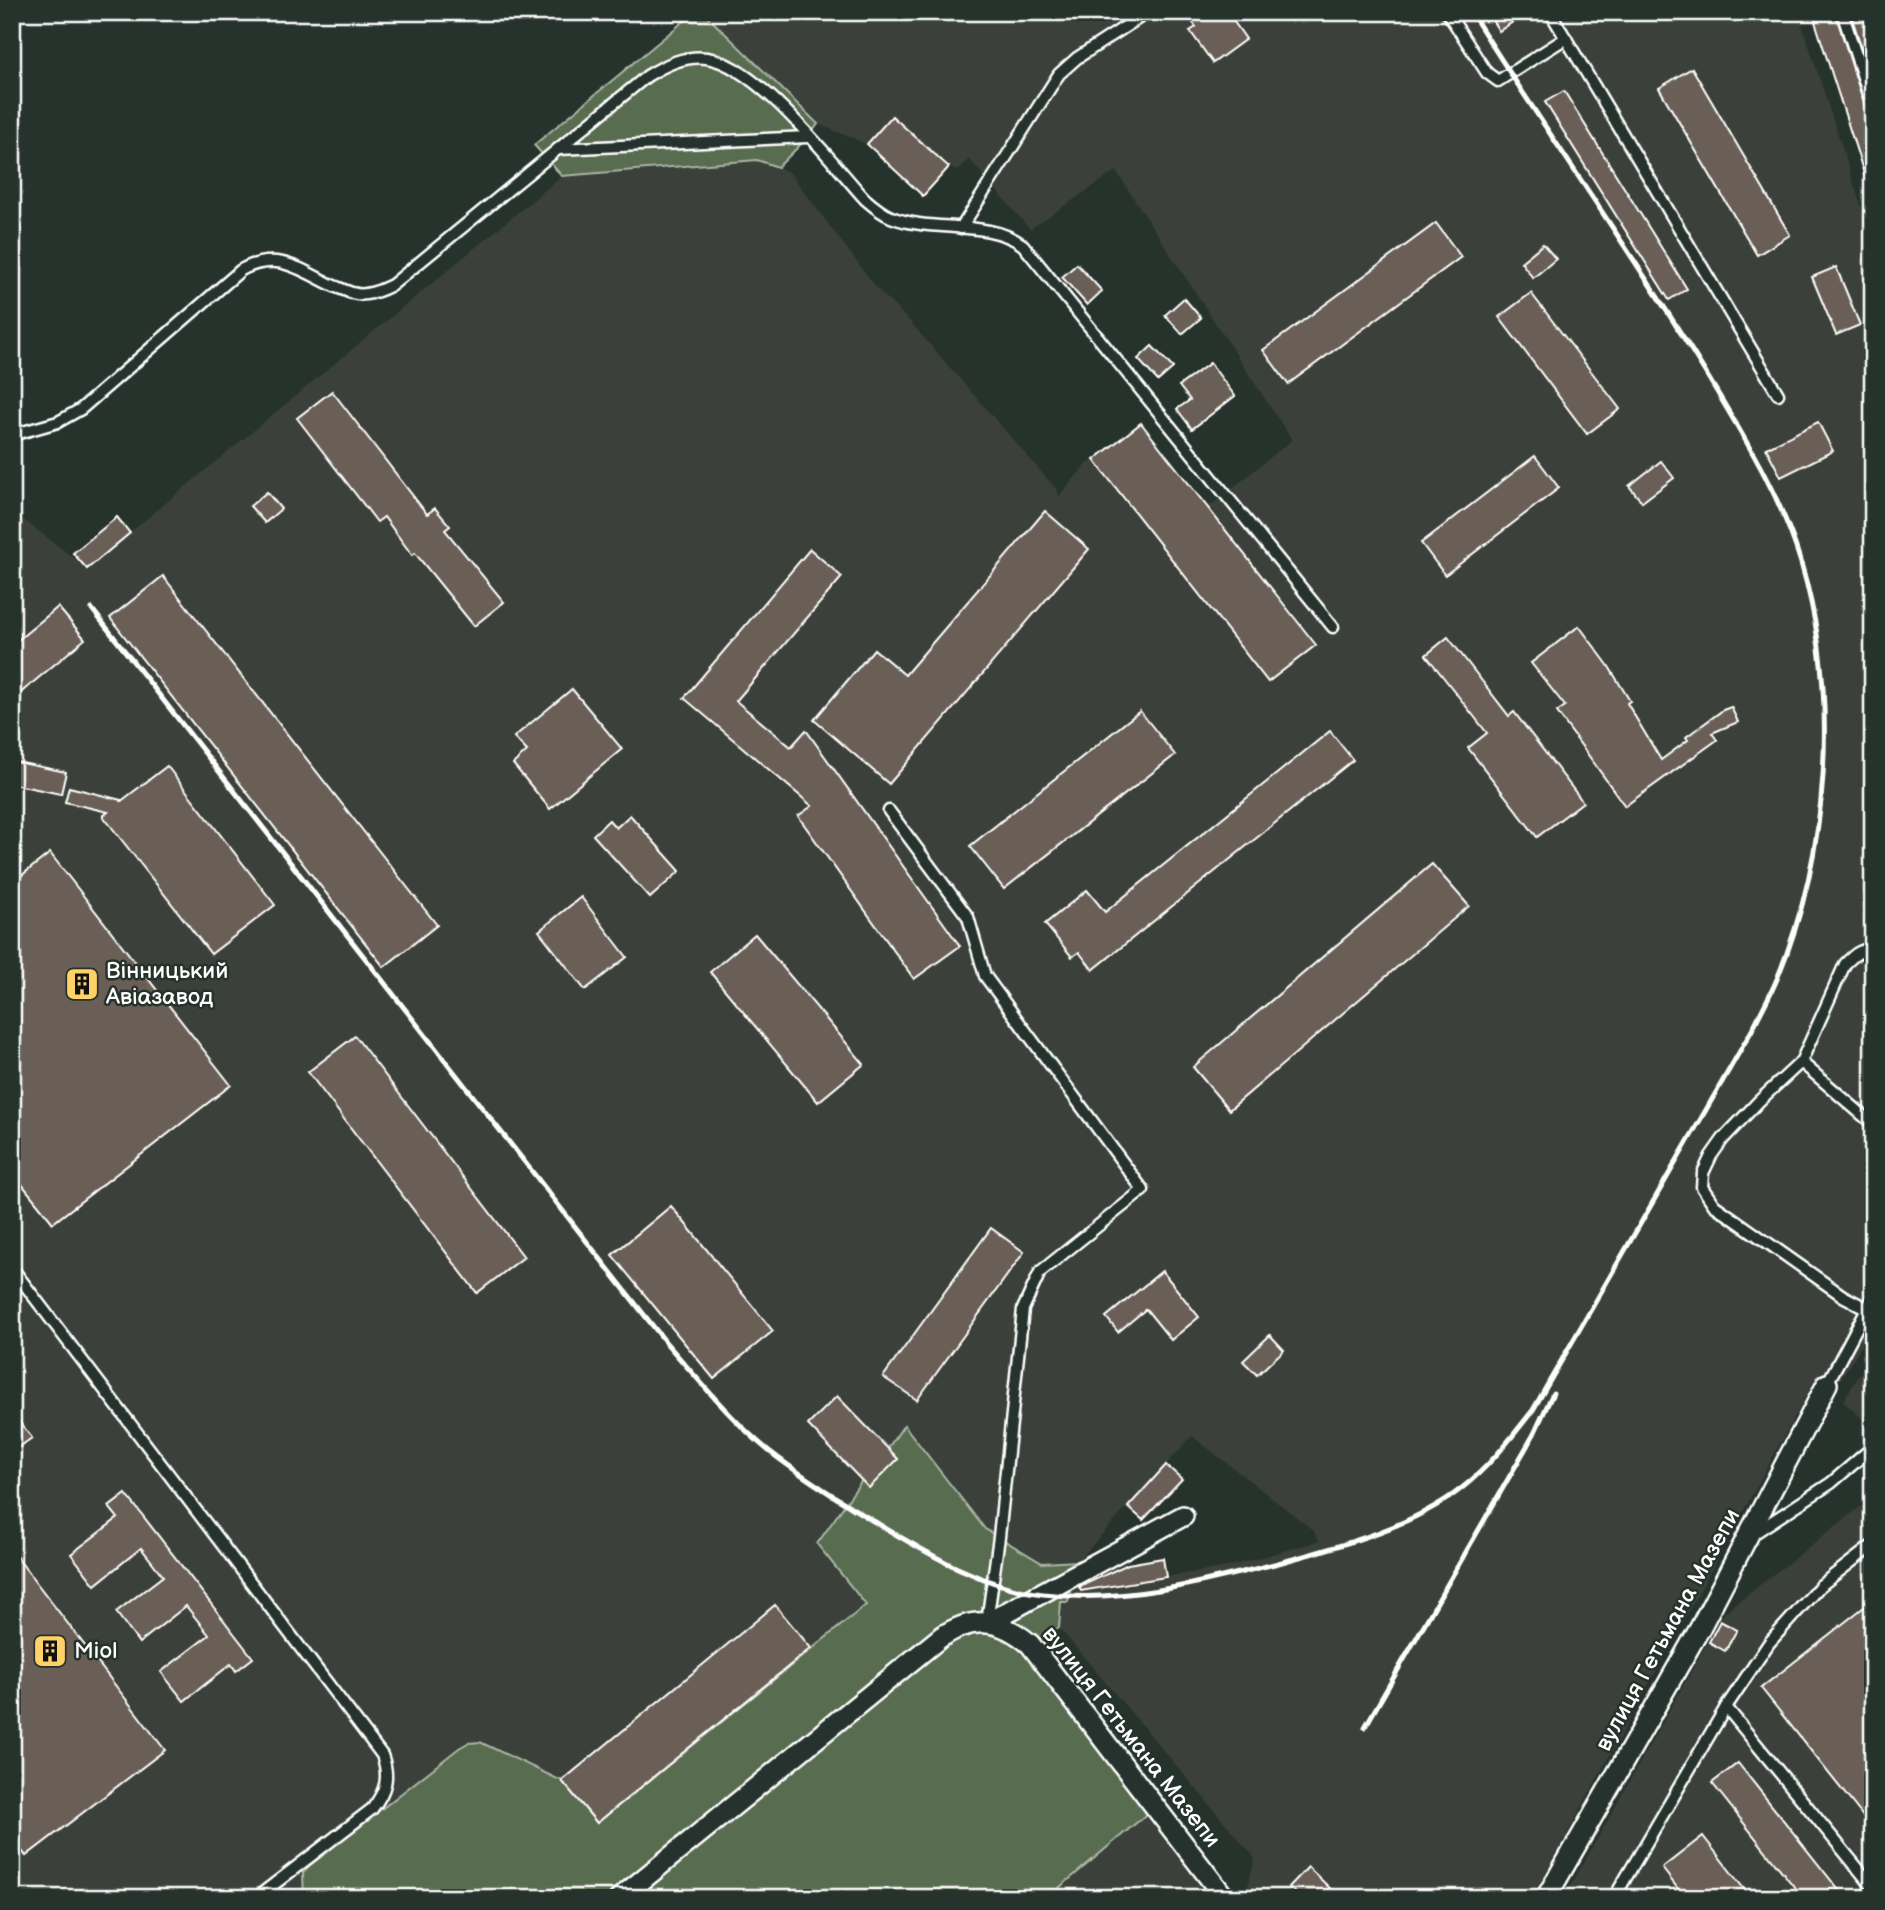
<svg xmlns="http://www.w3.org/2000/svg" width="1885" height="1910" font-family="'Balsamiq Sans',sans-serif">
<rect width="100%" height="100%" fill="#26332d"/>
<filter id="ink" filterUnits="userSpaceOnUse"><feTurbulence type="fractalNoise" baseFrequency=".0143" numOctaves="2"/><feDisplacementMap in="SourceGraphic" scale="14" xChannelSelector="R" yChannelSelector="G"/><feConvolveMatrix kernelMatrix="1 2 1 2 8 2 1 2 1" color-interpolation-filters="sRGB"/></filter>
<g filter="url(#ink)">
<g fill="#3b403a">
<polygon points="703,12 1798,12 1873,243 1873,1327 1835,1388 1816,1378 1532,1898 1245,1898 1255,1858 1059,1628 1061,1602 1068,1602 1071,1588 1110,1586 1227,1567 1319,1541 1313,1530 1192,1436 1078,1561 1042,1563 984,1529 904,1425 898,1459 869,1488 861,1481 818,1544 866,1605 572,1843 525,1898 12,1898 12,511 87,568 562,176 757,160 778,167 790,173 878,290 910,322 1057,490 1059,496 1085,466 1141,423 1208,508 1292,440 1116,171 1030,229 969,159 958,171 949,167 893,116 867,144 818,124"/>
<polygon points="1873,1353 1873,1428 1843,1401"/>
<polygon points="1873,1497 1873,1898 1564,1898 1724,1613"/>
<polygon points="1155,1807 1225,1898 1047,1898"/>
</g>
<g fill="#586c4f" stroke="#acb6a7" stroke-width="2">
<polygon points="695,12 703,12 818,124 808,137 778,167 757,160 562,176 534,145"/>
<polygon points="904,1425 985,1529 1042,1563 1078,1561 1085,1583 1071,1587 1068,1602 1061,1602 1059,1628 1031,1644 1155,1807 1047,1898 304,1898 303,1873 309,1866 459,1748 468,1743 480,1742 562,1781 597,1823 866,1605 817,1544 862,1480 869,1487 898,1459 888,1448"/>
</g>
<g fill="#6b5f57" stroke="#fff" stroke-width="2">
<polygon points="1186,12 1227,12 1246,39 1213,63 1190,31 1196,27"/>
<polygon points="1487,12 1528,12 1499,31"/>
<polygon points="1812,12 1835,12 1866,110 1873,115 1873,189 1869,189"/>
<polygon points="1850,12 1873,12 1873,83"/>
<polygon points="1692,68 1790,235 1757,255 1659,88"/>
<polygon points="1564,91 1687,289 1669,300 1545,102"/>
<polygon points="892,116 949,167 923,196 867,144"/>
<polygon points="1436,223 1461,257 1288,384 1263,350"/>
<polygon points="1543,244 1556,259 1533,278 1521,262"/>
<polygon points="1077,264 1102,291 1087,305 1062,277"/>
<polygon points="1836,267 1860,325 1836,335 1812,277"/>
<polygon points="1531,293 1620,409 1587,434 1499,317"/>
<polygon points="1184,298 1201,318 1182,334 1165,315"/>
<polygon points="1152,346 1173,368 1158,381 1138,359"/>
<polygon points="1210,363 1235,396 1192,429 1177,409 1190,400 1179,386"/>
<polygon points="332,391 427,514 435,508 450,526 445,530 504,602 474,626 415,553 412,555 384,517 377,522 297,418"/>
<polygon points="1818,422 1833,451 1781,477 1766,448"/>
<polygon points="1141,423 1316,645 1268,682 1094,460"/>
<polygon points="1535,456 1559,488 1445,575 1421,543"/>
<polygon points="1661,461 1674,478 1642,502 1629,486"/>
<polygon points="267,492 281,509 265,523 250,506"/>
<polygon points="1045,511 1089,549 889,784 814,720 874,649 905,675"/>
<polygon points="117,517 130,533 87,569 73,553"/>
<polygon points="810,549 842,577 736,701 791,747 806,730 960,946 914,979 798,816 812,806 684,698"/>
<polygon points="163,576 437,925 384,967 110,618"/>
<polygon points="58,607 85,639 12,700 12,645"/>
<polygon points="1579,626 1608,665 1630,701 1627,703 1661,760 1688,740 1686,737 1723,710 1731,707 1738,722 1712,733 1717,740 1625,806 1557,712 1565,706 1531,663"/>
<polygon points="1448,637 1509,716 1514,712 1583,802 1537,837 1468,748 1487,733 1426,655"/>
<polygon points="572,689 622,749 550,809 513,764 527,751 514,737"/>
<polygon points="1140,711 1175,755 1004,889 970,846"/>
<polygon points="1330,731 1353,760 1093,970 1079,952 1072,957 1045,924 1087,890 1105,912"/>
<polygon points="12,761 66,772 61,794 12,784"/>
<polygon points="167,766 275,905 211,954 103,816 108,812 65,802 69,787 121,800 120,802"/>
<polygon points="630,815 680,871 650,898 593,835 609,820 616,828"/>
<polygon points="50,853 231,1085 53,1223 12,1172 12,883"/>
<polygon points="1432,864 1469,906 1229,1110 1193,1067"/>
<polygon points="581,897 627,957 585,990 539,931"/>
<polygon points="755,934 864,1064 818,1102 710,972"/>
<polygon points="355,1036 524,1257 477,1293 308,1072"/>
<polygon points="671,1206 773,1331 714,1379 612,1255"/>
<polygon points="991,1228 1024,1252 917,1400 883,1377"/>
<polygon points="1162,1271 1199,1317 1171,1340 1146,1309 1118,1332 1106,1317"/>
<polygon points="1270,1335 1284,1350 1257,1375 1243,1361"/>
<polygon points="837,1396 898,1459 869,1488 808,1425"/>
<polygon points="12,1412 32,1438 12,1452"/>
<polygon points="1166,1465 1182,1479 1143,1520 1128,1507"/>
<polygon points="126,1494 253,1658 236,1671 231,1664 184,1701 161,1672 209,1635 186,1606 139,1643 116,1612 163,1576 141,1548 95,1585 71,1554 118,1518 109,1507"/>
<polygon points="12,1551 165,1750 26,1856 12,1839"/>
<polygon points="1163,1558 1166,1577 1081,1591 1079,1587 1128,1564"/>
<polygon points="1873,1600 1873,1829 1761,1688"/>
<polygon points="775,1605 811,1648 597,1823 562,1781"/>
<polygon points="1720,1621 1737,1630 1725,1651 1709,1642"/>
<polygon points="1738,1763 1845,1898 1803,1898 1712,1783"/>
<polygon points="1703,1836 1751,1898 1685,1898 1662,1868"/>
<polygon points="1308,1867 1340,1898 1301,1898 1289,1887"/>
</g>
<g fill="none" stroke-linecap="round" stroke-linejoin="round">
<g stroke="#fff" stroke-width="15">
<g id="lane">
<polyline points="1447,12 1487,73 1498,81 1566,38"/>
<polyline points="1550,12 1778,394"/>
<polyline points="1842,12 1873,108"/>
<polyline points="558,149 808,137"/>
<polyline points="961,228 1059,74 1077,58 1148,12"/>
<path d="M12,435L58,422L81,409L241,270C278,250 300,270 334,286C345,290 354,296 366,294C375,293 384,289 392,285L647,76C665,65 685,55 707,58C758,66 830,160 865,199C873,206 881,213 891,217C931,233 989,219 1023,245L1333,627"/>
<polyline points="889,811 968,917 985,976 1143,1190 1040,1272 1023,1309 999,1537 987,1622"/>
<polyline points="1801,1062 1873,1124"/>
<path d="M12,1268L382,1755C390,1777 386,1791 372,1809L256,1898"/>
<path d="M1866,1308L1843,1296L1714,1205L1702,1187L1703,1173L1711,1156L1723,1139L1759,1101L1801,1062L1845,964C1854,955 1860,949 1873,949"/>
<polyline points="1827,1384 1873,1297"/>
<polyline points="1753,1534 1831,1483 1873,1447"/>
<polyline points="1726,1707 1873,1887"/>
<polyline points="1614,1898 1726,1707 1769,1643 1820,1586 1873,1545"/>
</g>
</g>
<g stroke="#fff" stroke-width="24">
<g id="street">
<polyline points="987,1623 1183,1516"/>
<path d="M620,1898L941,1637C974,1615 1000,1619 1030,1644L1225,1898"/>
<polyline points="1546,1898 1700,1628 1827,1384"/>
</g>
</g>
<use href="#lane" stroke="#26332d" stroke-width="10"/>
<use href="#street" stroke="#26332d" stroke-width="19"/>
<g stroke="#fff" stroke-width="5">
<path d="M92,609L667,1344C700,1381 731,1420 769,1451C801,1476 836,1498 870,1519C924,1551 980,1587 1043,1594C1124,1604 1205,1582 1282,1562C1341,1546 1414,1526 1462,1488C1490,1466 1511,1438 1533,1410L1752,1030C1760,1013 1770,996 1777,979C1829,853 1840,695 1801,563C1781,496 1744,437 1708,377C1633,253 1548,135 1471,12"/>
<polyline points="1365,1727 1534,1434 1553,1393"/>
</g>
</g>
</g>
<defs>
<g id="building-square" transform="scale(1.75)"><rect x="-9" y="-9" width="18" height="18" rx="4" fill="#ffd166" stroke="#26332d"/><path d="M-4-6H4V6H1V3H-1V6H-4ZM-2.5-4.3h1.7v1.8h-1.7ZM.8-4.3h1.7v1.8H.8ZM-2.5-1h1.7V.8h-1.7ZM.8-1h1.7V.8H.8Z" fill="#111"/></g>
</defs>
<g fill-rule="evenodd">
<use href="#building-square" x="82" y="984"/>
<use href="#building-square" x="50" y="1651"/>
</g>
<g text-anchor="middle" dominant-baseline="central" stroke-width="5" stroke-linejoin="round" paint-order="stroke">
<g font-size="23" fill="#fff" stroke="#26332d" text-anchor="start">
<text x="106" y="971">Вінницький<tspan x="106" dy="26">Авіазавод</tspan></text>
<text x="74" y="1651">Miol</text>
</g>
<g font-size="23" fill="#fff" stroke="#26332d">
<text transform="translate(1668 1630) rotate(-61)">вулиця Гетьмана Мазепи</text>
<text transform="translate(1131 1737) rotate(52)">вулиця Гетьмана Мазепи</text>
</g>
</g>
<rect width="1885" height="1910" fill="none" stroke="#26332d" stroke-width="42"/>
<rect x="21" y="21" width="1843" height="1868" fill="none" stroke="#fff" stroke-width="2.5" filter="url(#ink)"/>
</svg>
